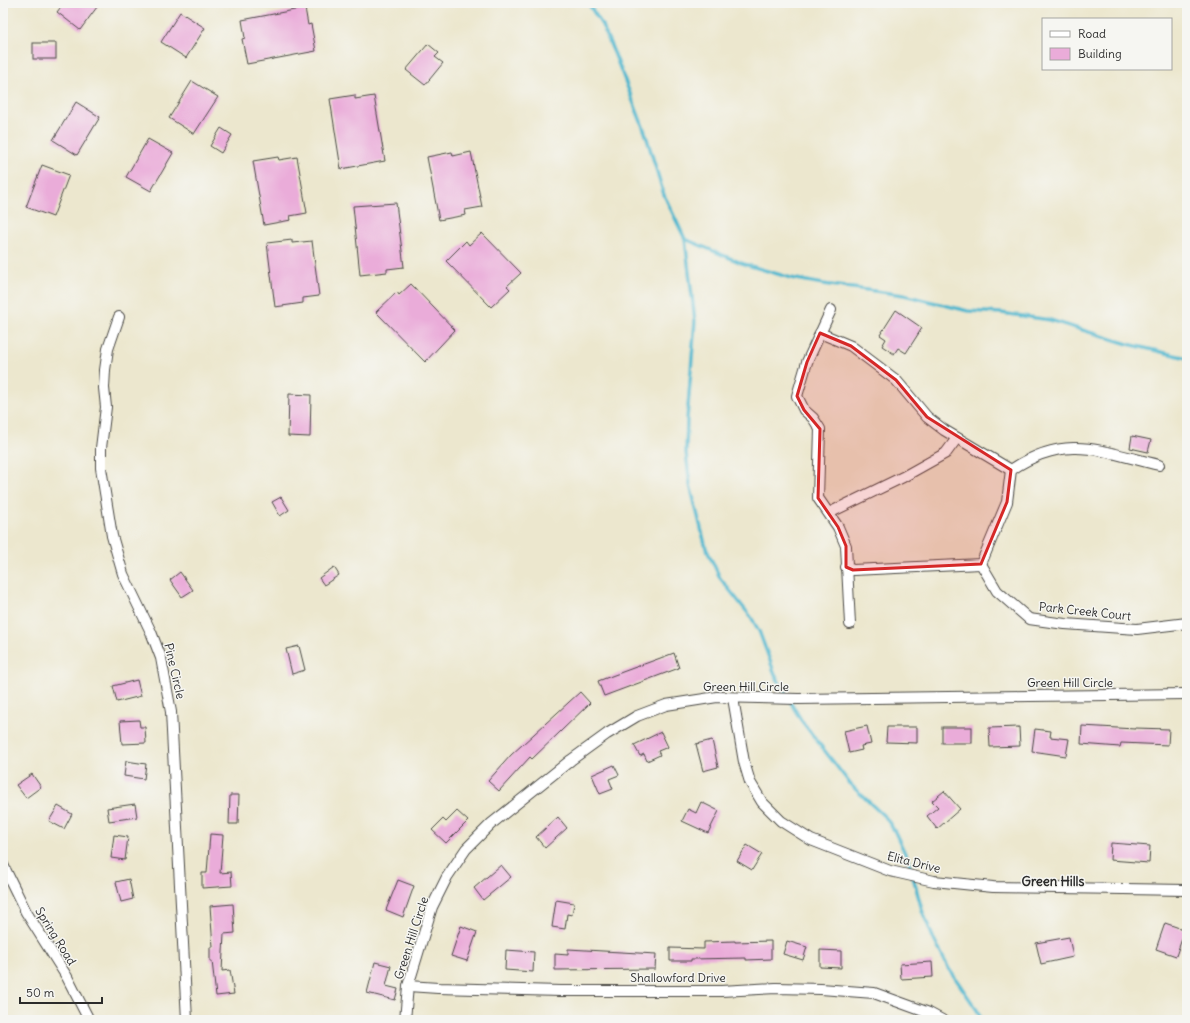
<svg xmlns="http://www.w3.org/2000/svg" width="1190" height="1023" font-family="Delius,sans-serif">
<rect width="100%" height="100%" fill="#f6f6f2"/>
<filter id="ink" filterUnits="userSpaceOnUse"><feTurbulence type="fractalNoise" baseFrequency=".025" numOctaves="2"/><feDisplacementMap in="SourceGraphic" scale="8" xChannelSelector="R" yChannelSelector="G"/><feConvolveMatrix kernelMatrix="1 2 1 2 8 2 1 2 1" color-interpolation-filters="sRGB"/></filter>
<filter id="wash" filterUnits="userSpaceOnUse"><feTurbulence type="fractalNoise" baseFrequency=".012" numOctaves="4" result="noise"/><feDisplacementMap in="SourceGraphic" scale="16" xChannelSelector="R" yChannelSelector="G"/><feGaussianBlur stdDeviation="0.9" result="paint"/><feColorMatrix in="noise" values="0 0 0 0 0 0 0 0 0 0 0 0 0 0 0 0 0 1.4 0 .05"/><feComposite in="paint" operator="in"/></filter>
<g filter="url(#wash)">
<rect width="100%" height="100%" fill="#ece7ce"/>
<g fill="none" stroke-linecap="round" stroke-linejoin="round">
<g stroke="#51b8cf" stroke-width="3.5">
<polyline points="588,3 602,25 615,55 645,132 664,195 685,239 695,321 687,419 686,452 690,485 706,548 720,578 751,617 759,631 776,677 801,720 851,785 886,818 895,832 909,862 922,910 934,940 949,969 977,1010 982,1020"/>
<polyline points="685,239 744,264 791,278 823,284 904,295 968,311 1001,313 1050,320 1128,344 1187,358"/>
</g>
</g>
<g id="blocks">
<g fill="#eaacd9">
<polygon points="64,3 100,3 80,30 57,12"/>
<polygon points="305,8 308,25 311,24 316,51 247,64 242,39 245,38 242,20"/>
<polygon points="180,12 205,28 186,58 161,42"/>
<rect x="33" y="43" width="23" height="16"/>
<polygon points="428,44 439,53 435,57 443,63 425,85 406,70"/>
<polygon points="192,81 218,97 194,134 169,118"/>
<polygon points="355,95 355,99 374,96 385,161 341,169 330,99"/>
<polygon points="76,102 100,117 77,155 53,140"/>
<polygon points="221,128 232,135 221,153 210,146"/>
<polygon points="148,139 173,153 151,191 126,177"/>
<polygon points="452,152 453,156 471,152 482,207 465,210 466,215 439,220 427,157"/>
<polygon points="278,157 279,160 297,157 307,213 290,216 291,220 264,225 253,161"/>
<polygon points="42,165 69,175 53,217 26,207"/>
<polygon points="396,203 404,267 387,269 387,272 360,275 353,206"/>
<polygon points="482,233 521,273 507,286 510,289 491,307 446,261 466,241 469,245"/>
<polygon points="292,240 292,243 312,241 319,296 303,298 303,303 275,307 267,243"/>
<polygon points="411,284 455,330 425,362 376,312 397,292 399,295"/>
<polygon points="896,310 922,328 906,353 898,348 894,354 882,346 886,339 880,335"/>
<polygon points="289,394 311,395 310,437 288,436"/>
<polygon points="1132,436 1151,440 1148,452 1130,448"/>
<polygon points="281,497 289,510 280,516 272,502"/>
<polygon points="334,567 339,575 324,585 319,578"/>
<polygon points="180,572 193,590 182,597 170,580"/>
<polygon points="299,646 305,670 292,674 286,649"/>
<polygon points="674,653 679,668 604,696 598,681"/>
<polygon points="137,680 141,696 117,702 113,686"/>
<polygon points="580,692 590,703 532,759 530,757 499,791 488,781 511,755"/>
<polygon points="139,720 140,727 145,727 146,743 122,744 120,721"/>
<polygon points="867,726 871,744 861,746 862,750 849,753 844,731"/>
<polygon points="1082,726 1135,729 1135,728 1169,729 1168,745 1121,743 1120,747 1081,744"/>
<polygon points="887,727 917,727 917,743 886,742"/>
<rect x="942" y="727" width="30" height="16"/>
<polygon points="1019,727 1020,746 990,747 989,728"/>
<polygon points="1035,729 1051,731 1050,737 1069,739 1066,756 1032,751"/>
<polygon points="661,732 668,747 658,751 660,755 647,761 644,754 640,756 634,745"/>
<polygon points="712,740 718,767 703,771 696,744"/>
<polygon points="126,761 146,764 144,779 124,776"/>
<polygon points="614,765 619,775 609,779 613,789 600,794 592,775"/>
<polygon points="32,774 41,787 26,798 16,785"/>
<polygon points="944,791 960,809 937,829 927,816 938,807 932,801"/>
<polygon points="230,795 239,795 238,824 229,824"/>
<polygon points="701,802 719,811 708,833 682,821 688,809 696,813"/>
<polygon points="135,804 137,817 109,821 107,808"/>
<polygon points="58,806 72,814 64,829 49,821"/>
<polygon points="457,811 468,821 446,843 432,830 443,819 446,822"/>
<polygon points="558,817 567,828 545,848 536,837"/>
<polygon points="210,834 223,835 220,873 231,872 232,886 202,888 202,873 207,873"/>
<polygon points="114,835 128,837 125,860 111,858"/>
<polygon points="1111,843 1150,846 1149,863 1110,860"/>
<polygon points="747,845 762,854 752,870 737,861"/>
<polygon points="501,865 511,877 483,900 474,888"/>
<polygon points="129,879 133,899 121,902 116,882"/>
<polygon points="398,880 414,886 403,917 386,910"/>
<polygon points="556,900 574,903 572,915 567,914 565,929 552,927"/>
<polygon points="233,904 235,933 224,934 222,971 230,970 234,994 216,996 212,961 210,961 210,947 213,947 210,906"/>
<polygon points="1165,923 1185,930 1176,956 1156,949"/>
<polygon points="461,926 477,932 467,961 451,956"/>
<polygon points="1069,937 1073,957 1041,964 1036,943"/>
<polygon points="735,941 735,942 771,941 771,959 746,960 746,958 691,959 691,961 670,961 670,948 704,949 704,942"/>
<polygon points="787,941 807,947 803,960 783,954"/>
<polygon points="568,949 656,954 655,969 555,970 555,954 568,955"/>
<polygon points="506,950 534,952 533,972 505,970"/>
<polygon points="820,950 841,951 841,968 820,967"/>
<polygon points="375,962 391,966 386,986 398,989 395,1000 367,993"/>
<polygon points="932,962 933,977 901,979 900,964"/>
</g>
</g>
</g>
<g filter="url(#ink)">
<use href="#blocks" fill-opacity="0" stroke="#484743" stroke-width="1"/>
<g fill="none" stroke-linecap="round" stroke-linejoin="round">
<g stroke="#484743" stroke-width="12">
<g id="minor">
<polyline points="831,310 807,362 797,396 804,410 813,418 820,429 818,498 838,527 846,546 850,624"/>
<polyline points="119,317 108,349 105,370 104,388 106,407 101,448 101,468 112,536 123,574 151,632 161,658 171,712 187,1020"/>
<path d="M820,333L851,346L896,380L927,417L944,430L1011,470C1066,433 1100,451 1159,465"/>
<polyline points="829,513 903,477 946,453 957,438"/>
<polyline points="981,564 997,591 1029,619 1065,624 1137,629 1187,623"/>
<polyline points="846,567 853,570 981,564 1007,502 1011,470"/>
<polyline points="733,698 744,762 750,782 762,802 781,821 811,840 890,871 934,881 993,887 1187,890"/>
<polyline points="3,865 26,912 67,977 89,1020"/>
<polyline points="408,986 438,988 561,991 721,991 776,988 821,989 874,993 929,1013 942,1020"/>
<polyline points="405,1020 408,986 432,907 447,877 466,849 491,824 571,760 607,734 637,716 666,705 717,697 798,699 1187,694"/>
</g>
</g>
<use href="#minor" stroke="#fff" stroke-width="10"/>
</g>
</g>
<path fill="#d62828" fill-opacity="0.2" stroke="#d62828" stroke-width="3" stroke-linejoin="round" d="M820,333L851,346L896,380L927,417L1011,470L1007,502L981,564L853,570L846,567V546L838,527L818,498L820,429L804,410L797,396L807,362Z"/>
<g text-anchor="middle" dominant-baseline="central" stroke-width="3" stroke-linejoin="round" paint-order="stroke">
<g font-size="12" fill="#2b2b2b" stroke="#f6f6f2">
<text transform="translate(1085 611) rotate(6)">Park Creek Court</text>
<text transform="translate(175 671) rotate(77)">Pine Circle</text>
<text x="1070" y="682">Green Hill Circle</text>
<text x="746" y="686">Green Hill Circle</text>
<text transform="translate(914 862) rotate(14)">Elita Drive</text>
<text transform="translate(56 936) rotate(58)">Spring Road</text>
<text transform="translate(411 938) rotate(-72)">Green Hill Circle</text>
<text x="678" y="977">Shallowford Drive</text>
</g>
<g font-size="13" font-weight="bold" fill="#2b2b2b" stroke="#f6f6f2">
<text x="1053" y="881">Green Hills</text>
</g>
</g>
<rect width="1190" height="1023" fill="none" stroke="#f6f6f2" stroke-width="16"/>
<rect x="1042" y="18" width="130" height="52" fill="#f6f6f2" stroke="#a5a5a2"/>
<rect x="1050" y="31" width="20" height="6" fill="#ffffff" stroke="#a5a5a2"/>
<text x="1078" y="38" font-size="12" fill="#2b2b2b">Road</text>
<rect x="1050" y="48" width="20" height="12" fill="#eaacd9" stroke="#a5a5a2"/>
<text x="1078" y="58" font-size="12" fill="#2b2b2b">Building</text>
<path d="M20 997v6h82v-6" fill="none" stroke="#2b2b2b" stroke-width="2"/>
<text x="26" y="997" font-size="12" fill="#2b2b2b" stroke="#f6f6f2" stroke-width="3" paint-order="stroke">50 m</text>
</svg>
